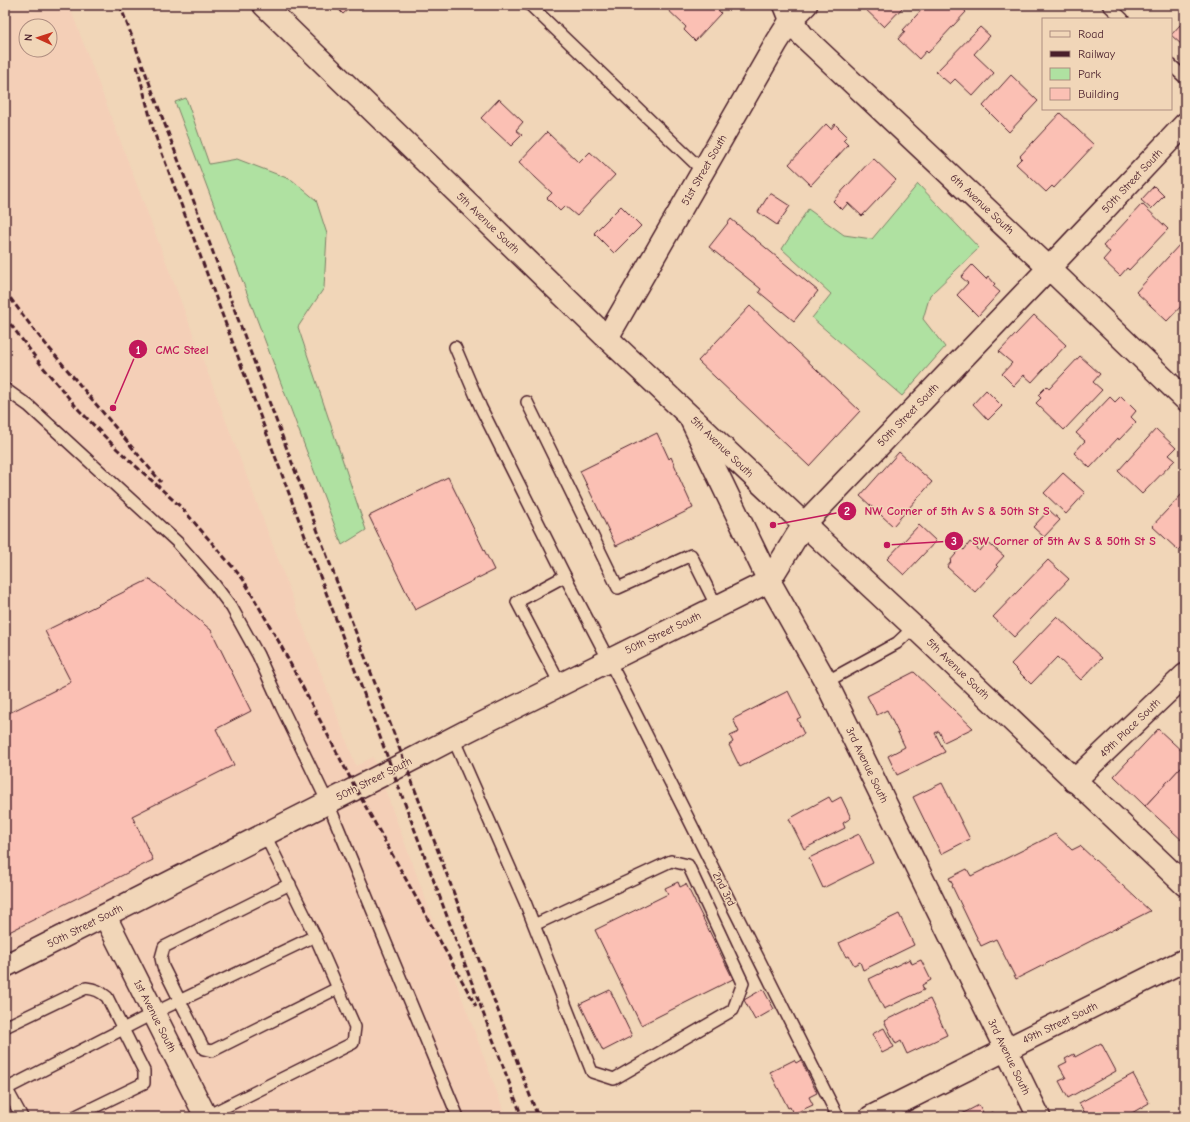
<svg xmlns="http://www.w3.org/2000/svg" width="1190" height="1122" font-family="'Comic Neue',sans-serif">
<rect width="100%" height="100%" fill="#f1d6b8"/>
<filter id="ink" filterUnits="userSpaceOnUse"><feTurbulence type="fractalNoise" baseFrequency=".025" numOctaves="2"/><feDisplacementMap in="SourceGraphic" scale="8" xChannelSelector="R" yChannelSelector="G"/><feConvolveMatrix kernelMatrix="1 2 1 2 8 2 1 2 1" color-interpolation-filters="sRGB"/></filter>
<g filter="url(#ink)">
<path fill="#f4cfb7" fill-rule="evenodd" d="M5,5H69L356,766L373,757L506,1117H5ZM26,26H50V50H26Z"/>
<g fill="#afe1a1" stroke="#7c8066">
<polygon points="186,98 209,164 237,159 292,180 316,200 327,234 324,288 298,327 366,530 342,545 175,102"/>
<polygon points="918,184 979,248 930,295 923,319 945,347 902,396 812,318 831,294 782,249 808,209 844,235 872,239"/>
</g>
<g fill="#fbc0b4" stroke="#4a1f2b">
<polygon points="334,5 353,5 343,14"/>
<polygon points="663,5 714,5 721,13 695,41 684,30 686,27"/>
<polygon points="861,5 905,5 884,27"/>
<polygon points="926,5 959,5 966,12 928,53 926,51 919,59 898,39 905,31 903,30"/>
<polygon points="1180,25 1185,30 1185,42 1182,45 1171,35"/>
<polygon points="980,27 990,36 974,54 994,73 973,96 955,79 950,84 936,72"/>
<polygon points="1011,75 1038,101 1009,132 983,106"/>
<polygon points="499,99 523,122 516,130 522,135 511,146 481,118"/>
<polygon points="1060,113 1094,145 1054,188 1052,186 1046,192 1016,164 1022,158 1020,156"/>
<polygon points="826,124 831,129 835,124 847,136 843,140 848,145 811,185 789,164"/>
<polygon points="547,132 579,163 590,152 615,175 577,216 565,206 560,211 547,198 552,193 519,162"/>
<polygon points="873,158 896,180 862,216 848,203 842,210 833,201"/>
<polygon points="1154,186 1164,196 1151,209 1141,200"/>
<polygon points="770,193 790,206 777,225 758,212"/>
<polygon points="1142,204 1168,229 1129,270 1127,268 1120,276 1103,260 1110,252 1103,246"/>
<polygon points="621,206 641,226 614,253 594,233"/>
<polygon points="731,219 818,291 794,321 759,292 761,289 709,247"/>
<polygon points="1180,244 1185,248 1185,302 1167,321 1136,292"/>
<polygon points="972,265 986,279 988,276 995,284 993,286 1000,292 978,316 957,295 968,283 961,277"/>
<polygon points="750,306 860,411 809,466 698,361"/>
<polygon points="1034,315 1066,345 1032,382 1024,375 1014,386 1002,374 1012,363 999,352"/>
<polygon points="1080,356 1100,374 1093,382 1102,390 1064,430 1036,403 1041,398 1038,395 1047,386 1049,389"/>
<polygon points="986,390 1002,406 988,420 973,404"/>
<polygon points="1121,396 1136,411 1131,417 1136,422 1119,440 1118,438 1090,468 1074,453 1085,441 1076,433 1110,397 1115,402"/>
<polygon points="1156,429 1176,448 1169,455 1175,460 1142,494 1118,471"/>
<polygon points="657,433 669,459 671,457 678,473 677,473 693,508 616,546 580,471"/>
<polygon points="899,452 932,482 893,526 860,496"/>
<polygon points="1063,473 1085,493 1066,514 1044,493"/>
<polygon points="448,477 494,570 415,610 369,516"/>
<polygon points="1185,491 1185,543 1178,550 1152,526"/>
<polygon points="1049,510 1060,520 1044,537 1033,527"/>
<polygon points="919,525 936,541 904,575 887,559"/>
<polygon points="970,542 980,551 987,542 1004,556 996,565 998,567 975,592 947,567 951,562 950,561 961,548 964,550"/>
<polygon points="1048,560 1069,579 1014,637 993,617"/>
<polygon points="150,579 211,630 251,711 216,729 234,765 132,816 153,860 5,934 5,715 71,682 45,631"/>
<polygon points="1057,616 1102,658 1081,680 1057,657 1031,684 1011,664"/>
<polygon points="914,672 973,728 944,742 939,731 935,733 945,752 897,775 888,756 905,747 887,710 877,715 867,696"/>
<polygon points="788,691 801,717 797,719 804,734 740,767 729,745 733,742 730,736 739,732 733,719"/>
<polygon points="1158,729 1185,754 1185,763 1145,806 1114,776"/>
<polygon points="1181,767 1185,771 1185,843 1145,806"/>
<polygon points="942,783 970,839 941,854 913,797"/>
<polygon points="829,797 832,802 841,797 851,818 843,823 845,828 804,849 789,819"/>
<polygon points="859,834 873,863 823,888 809,858"/>
<polygon points="1055,834 1072,850 1080,846 1150,911 1016,979 996,939 981,946 952,886 953,885 949,878 967,869 971,876"/>
<polygon points="678,882 680,887 686,884 733,979 641,1025 595,930 668,894 665,888"/>
<polygon points="899,914 914,945 863,970 860,962 854,965 849,956 846,957 839,943"/>
<polygon points="910,959 912,964 921,960 931,980 922,985 924,990 884,1009 869,979"/>
<polygon points="763,989 774,1009 755,1020 744,1000"/>
<polygon points="610,990 632,1036 603,1051 580,1004"/>
<polygon points="930,999 947,1035 907,1054 901,1041 896,1044 884,1021"/>
<polygon points="884,1028 894,1047 882,1053 872,1034"/>
<polygon points="1101,1043 1116,1071 1068,1098 1059,1081 1066,1078 1059,1066 1067,1062 1065,1059 1074,1054 1075,1057"/>
<polygon points="794,1060 796,1063 801,1060 817,1093 809,1097 813,1105 793,1114 790,1107 788,1108 770,1072"/>
<polygon points="1133,1074 1149,1103 1125,1117 1079,1117 1085,1113 1079,1103"/>
<polygon points="979,1105 985,1116 993,1112 995,1117 956,1117"/>
</g>
<g fill="none" stroke-linecap="round" stroke-linejoin="round">
<g stroke="#4a1f2b" stroke-width="14">
<g id="lane">
<polyline points="530,5 703,171"/>
<polyline points="1108,5 1123,19"/>
<polyline points="1171,65 1185,78"/>
<polyline points="455,347 481,408 565,576 517,602 560,684"/>
<polyline points="5,389 29,406 177,542 214,584 232,608 258,655 282,708 328,803 458,1117"/>
<polyline points="527,402 618,588 691,555 717,607"/>
<polyline points="565,576 619,680 838,1117"/>
<polyline points="826,682 897,643 914,627"/>
<polyline points="453,738 525,902 534,925 592,1072 614,1079 733,1010 743,983 688,865 671,861 534,925"/>
<polyline points="290,884 164,947 161,958 163,967 204,1049 212,1051 338,988"/>
<path d="M5,1027L86,988C95,989 100,991 107,997L144,1071V1083L74,1117"/>
<polyline points="5,1086 22,1117"/>
<polyline points="6,1089 154,1013 315,936"/>
<polyline points="205,1117 353,1043 355,1027 315,936 265,835"/>
</g>
</g>
<g stroke="#4a1f2b" stroke-width="25">
<g id="street">
<polyline points="785,5 791,20 803,36 1049,268 1185,399"/>
<polyline points="607,338 777,42 791,20 806,5"/>
<polyline points="690,417 769,581 826,682 1039,1117"/>
<polyline points="1074,781 1185,675"/>
<polyline points="105,916 206,1117"/>
<polyline points="5,966 392,770 469,730 769,581 804,524 1049,268 1185,124"/>
<polyline points="871,1117 1185,960"/>
</g>
</g>
<g stroke="#4a1f2b" stroke-width="25">
<polyline id="secondary" points="264,5 607,338 804,524 914,627 1185,885"/>
</g>
<use href="#lane" stroke="#f1d6b8" stroke-width="11"/>
<use href="#street" stroke="#f1d6b8" stroke-width="22"/>
<use href="#secondary" stroke="#f1d6b8" stroke-width="22"/>
<g stroke="#4a1f2b" stroke-width="3" stroke-dasharray="6 3" stroke-linecap="butt">
<polyline points="120,5 538,1117"/>
<polyline points="137,66 154,132 522,1117"/>
<polyline points="5,291 34,330 161,482"/>
<polyline points="5,317 42,366 79,410 117,449 181,507 243,579 279,642 356,789 476,1006"/>
</g>
</g>
</g>
<g text-anchor="middle" dominant-baseline="central" stroke-width="3" stroke-linejoin="round" paint-order="stroke">
<g font-size="11" fill="#4a1f2b" stroke="#f1d6b8">
<text transform="translate(704 170) rotate(-60)">51st Street South</text>
<text transform="translate(1132 181) rotate(-47)">50th Street South</text>
<text transform="translate(982 204) rotate(43)">6th Avenue South</text>
<text transform="translate(488 223) rotate(44)">5th Avenue South</text>
<text transform="translate(908 415) rotate(-46)">50th Street South</text>
<text transform="translate(722 447) rotate(44)">5th Avenue South</text>
<text transform="translate(663 633) rotate(-26)">50th Street South</text>
<text transform="translate(958 669) rotate(44)">5th Avenue South</text>
<text transform="translate(1130 728) rotate(-44)">49th Place South</text>
<text transform="translate(867 765) rotate(64)">3rd Avenue South</text>
<text transform="translate(374 779) rotate(-27)">50th Street South</text>
<text transform="translate(724 889) rotate(63)">2nd 3rd</text>
<text transform="translate(85 926) rotate(-27)">50th Street South</text>
<text transform="translate(155 1016) rotate(63)">1st Avenue South</text>
<text transform="translate(1060 1023) rotate(-26)">49th Street South</text>
<text transform="translate(1009 1057) rotate(64)">3rd Avenue South</text>
</g>
</g>
<path fill="none" stroke="#c2185b" stroke-width="1.5" d="M113 408L138 349M773 525L847 511M887 545L954 541"/>
<g fill="#c2185b" stroke="#f1d6b8" stroke-width="1.5">
<circle cx="113" cy="408" r="4"/>
<circle cx="773" cy="525" r="4"/>
<circle cx="887" cy="545" r="4"/>
<circle cx="138" cy="349" r="10"/>
<circle cx="847" cy="511" r="10"/>
<circle cx="954" cy="541" r="10"/>
</g>
<g font-size="12" text-anchor="middle" font-weight="bold" fill="#fff">
<text x="138" y="354">1</text>
<text x="847" y="515">2</text>
<text x="954" y="545">3</text>
</g>
<g font-size="12" text-anchor="middle" font-weight="bold" fill="#c2185b" stroke="#f1d6b8" stroke-width="3" stroke-linejoin="round" paint-order="stroke">
<text x="182" y="354">CMC Steel</text>
<text x="957" y="515">NW Corner of 5th Av S &amp; 50th St S</text>
<text x="1064" y="545">SW Corner of 5th Av S &amp; 50th St S</text>
</g>
<rect width="1190" height="1122" fill="none" stroke="#f1d6b8" stroke-width="20"/>
<rect x="10" y="10" width="1170" height="1102" fill="none" stroke="#4a1f2b" stroke-width="1.5" filter="url(#ink)"/>
<rect x="1042" y="18" width="130" height="92" fill="#f1d6b8" stroke="#ae8d80"/>
<rect x="1050" y="31" width="20" height="6" fill="#f1d6b8" stroke="#ae8d80"/>
<text x="1078" y="38" font-size="12" fill="#4a1f2b">Road</text>
<rect x="1050" y="51" width="20" height="6" fill="#4a1f2b" stroke="#ae8d80"/>
<text x="1078" y="58" font-size="12" fill="#4a1f2b">Railway</text>
<rect x="1050" y="68" width="20" height="12" fill="#afe1a1" stroke="#ae8d80"/>
<text x="1078" y="78" font-size="12" fill="#4a1f2b">Park</text>
<rect x="1050" y="88" width="20" height="12" fill="#fbc0b4" stroke="#ae8d80"/>
<text x="1078" y="98" font-size="12" fill="#4a1f2b">Building</text>
<g transform="translate(38 38) rotate(273)"><circle r="19" fill="#f1d6b8" stroke="#ae8d80"/>
<path d="M0-3L7 15L0 10L-7 15Z" fill="#c8321e"/>
<text y="-6" font-size="11" font-weight="bold" text-anchor="middle" fill="#4a1f2b">N</text>
</g>
</svg>
